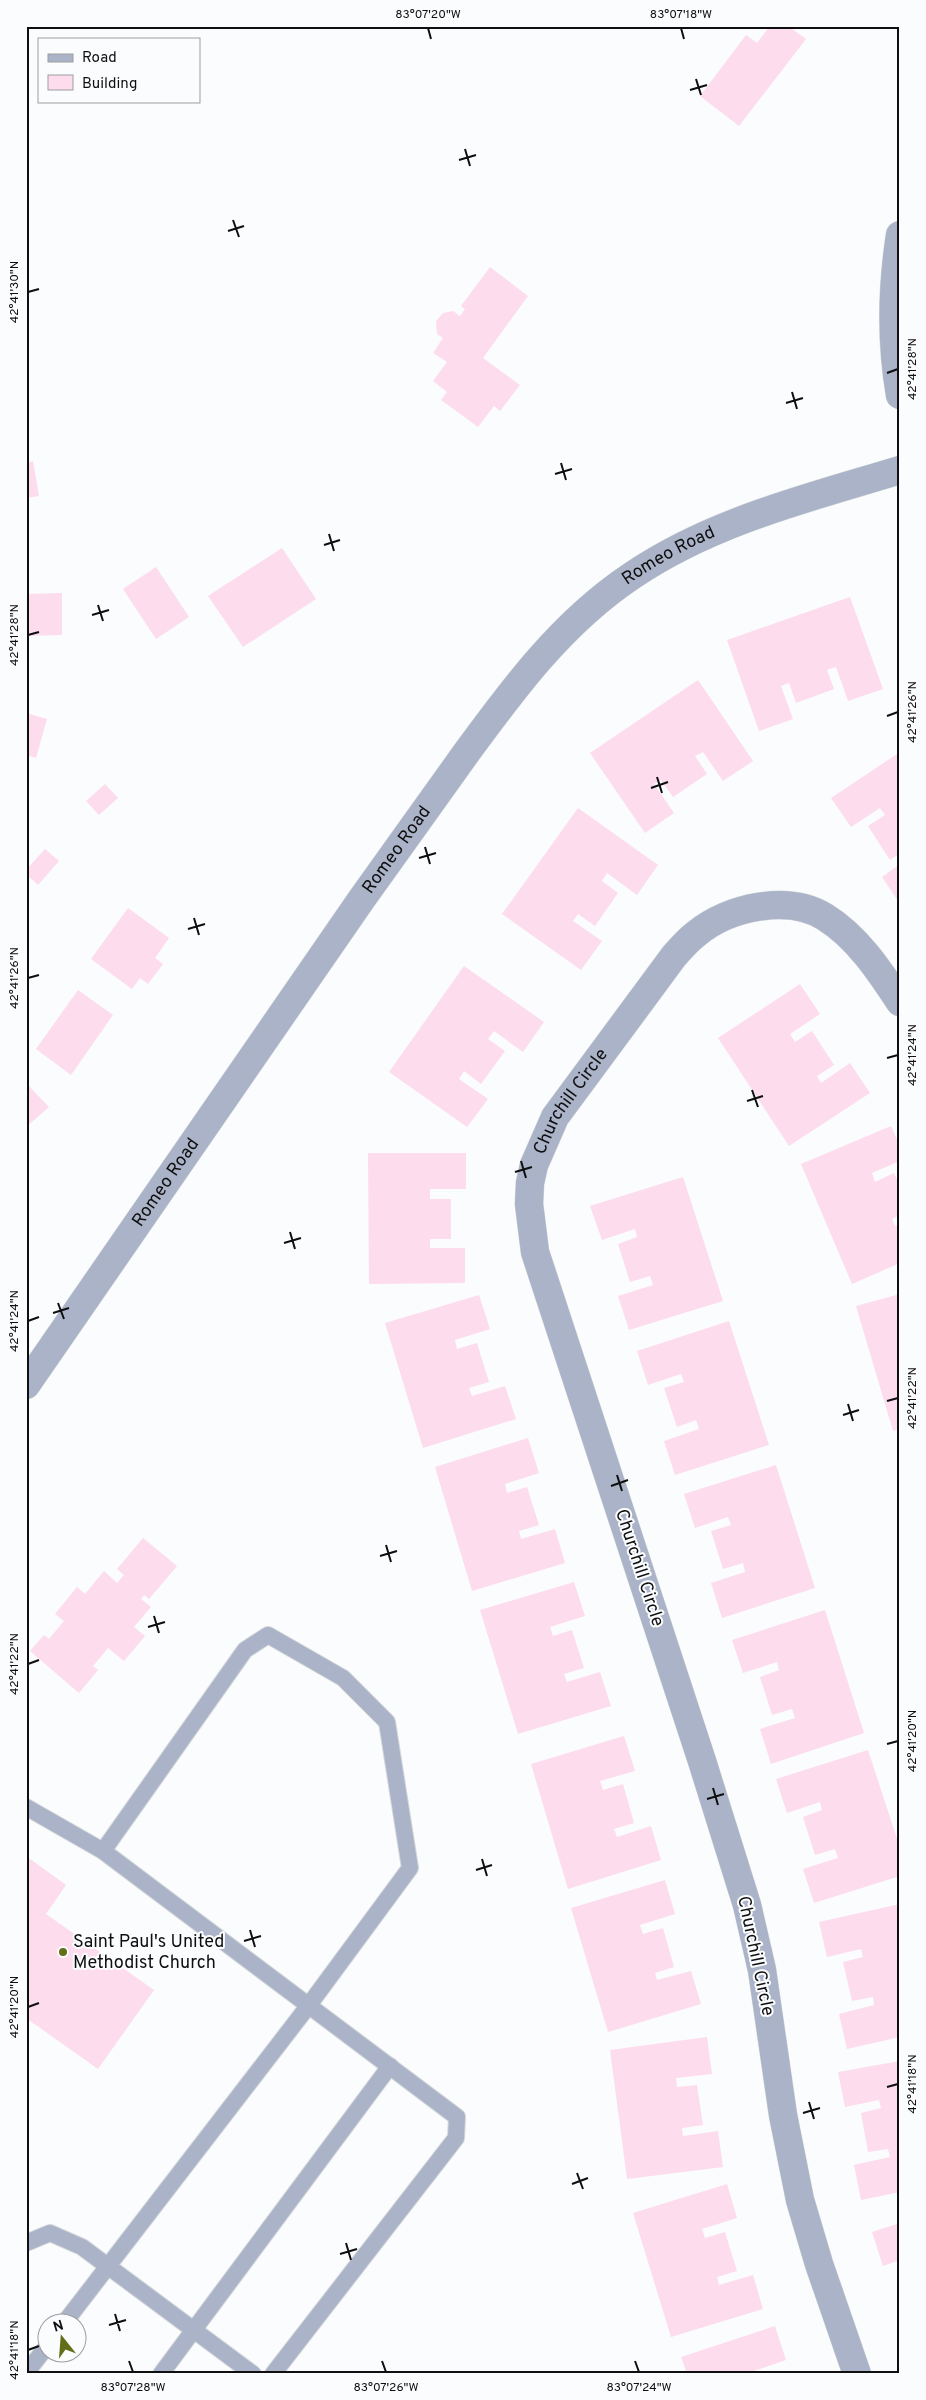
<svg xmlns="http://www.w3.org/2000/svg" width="926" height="2400" font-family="Overpass,sans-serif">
<rect width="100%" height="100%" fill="#fafcfe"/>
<g fill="#fddced">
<polygon points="770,26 788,26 806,39 739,126 700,96 746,35 757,43"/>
<polygon points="490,267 528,296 483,358 520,385 500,411 494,406 478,427 441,400 447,392 433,381 447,362 433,353 443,338 437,334 436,321 443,313 453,311 460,316 465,309 461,306"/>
<polygon points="33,461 39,496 26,498 26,463"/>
<polygon points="282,548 316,599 243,647 208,596"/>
<polygon points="156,567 189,617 156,639 123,589"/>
<polygon points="62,593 62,635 26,636 26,594"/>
<polygon points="850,597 883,689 848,701 836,667 827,670 834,689 796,703 789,683 781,686 793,719 759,731 727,640"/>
<polygon points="698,680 753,761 723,781 703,752 695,756 707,774 673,797 661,780 654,784 674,813 645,833 590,753"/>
<polygon points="26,713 47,719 36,758 26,755"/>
<polygon points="900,752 900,853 890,860 868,826 885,815 880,808 851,827 831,798"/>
<polygon points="105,784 118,798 99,815 86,801"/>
<polygon points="578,808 658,865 637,895 607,873 602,881 618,893 595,926 578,914 573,921 602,941 581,970 502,914"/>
<polygon points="45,849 59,861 38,885 26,874 26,870"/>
<polygon points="900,864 900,904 882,877"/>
<polygon points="128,908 169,938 155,958 163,964 148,984 140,978 132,989 91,959"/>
<polygon points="464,966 544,1022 523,1052 494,1031 488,1039 505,1051 481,1084 464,1071 459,1079 488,1099 467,1127 389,1072"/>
<polygon points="800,984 820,1014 790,1034 795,1042 812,1031 834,1065 817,1076 821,1083 850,1063 870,1093 789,1146 718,1038"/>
<polygon points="78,990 113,1015 71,1075 36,1049"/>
<polygon points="26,1083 49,1107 26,1127"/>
<polygon points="891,1126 900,1146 900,1161 872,1173 875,1182 894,1173 900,1186 900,1215 892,1219 895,1226 900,1224 900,1263 852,1284 801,1164"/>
<polygon points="368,1153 466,1153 466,1189 430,1189 430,1199 451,1199 451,1239 430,1239 430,1248 465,1248 465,1283 369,1284"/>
<polygon points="683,1177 723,1301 629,1330 618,1296 653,1285 650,1276 630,1282 618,1244 637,1237 635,1229 602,1240 590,1206"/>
<polygon points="900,1294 900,1429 893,1431 856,1306"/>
<polygon points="479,1295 490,1329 455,1340 457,1349 477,1343 489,1382 469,1388 472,1396 505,1386 516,1419 423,1448 385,1323"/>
<polygon points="729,1321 769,1445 675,1475 664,1441 699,1429 696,1420 677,1427 664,1388 684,1382 681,1374 648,1385 637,1351"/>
<polygon points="528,1438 539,1473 505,1484 507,1493 527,1487 539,1525 519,1531 521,1539 555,1529 565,1563 472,1591 435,1467"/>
<polygon points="776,1465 815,1588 722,1618 711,1583 745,1572 743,1563 723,1569 711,1531 731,1525 728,1517 695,1528 684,1494"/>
<polygon points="143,1538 177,1566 149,1599 144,1595 141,1599 151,1607 134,1627 145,1636 124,1661 108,1648 93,1666 98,1670 79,1693 30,1651 44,1635 49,1639 64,1621 55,1614 77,1587 85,1594 104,1571 117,1583 124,1575 117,1569"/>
<polygon points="574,1582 585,1616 550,1627 553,1636 572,1630 584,1668 564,1674 567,1682 600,1672 611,1706 518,1734 480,1610"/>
<polygon points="825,1610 864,1733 771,1764 760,1729 795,1718 792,1709 772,1715 760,1677 779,1670 777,1662 743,1673 732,1640"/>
<polygon points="624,1736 635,1771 600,1781 603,1790 623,1784 634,1823 614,1829 617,1837 651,1826 661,1860 568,1889 531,1764"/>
<polygon points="868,1750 900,1848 900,1876 814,1903 803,1869 838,1858 835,1849 815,1855 803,1817 822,1810 820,1802 787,1813 776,1779"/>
<polygon points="26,1856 66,1885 46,1914 154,1990 98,2069 26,2018"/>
<polygon points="665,1880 675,1914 640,1925 643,1934 663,1928 674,1967 655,1973 657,1980 691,1971 701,2004 608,2032 571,1908"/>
<polygon points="900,1904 900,2037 847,2049 839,2014 874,2005 873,1997 852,2001 843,1962 863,1957 861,1949 827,1957 819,1922"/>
<polygon points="707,2037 712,2074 676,2078 677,2087 697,2085 703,2125 682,2128 683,2136 718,2131 723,2167 627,2179 610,2050"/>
<polygon points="900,2061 900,2192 861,2200 854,2165 890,2157 888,2149 868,2152 861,2113 881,2108 879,2100 845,2107 838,2072"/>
<polygon points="727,2184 737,2218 702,2229 705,2238 725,2232 737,2271 717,2277 719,2285 753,2275 763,2309 671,2337 633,2213"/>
<polygon points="900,2223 900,2260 883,2266 872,2232"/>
<polygon points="775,2326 786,2360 751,2372 752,2374 687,2374 681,2357"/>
</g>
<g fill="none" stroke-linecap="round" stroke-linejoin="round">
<g stroke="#d4d6d8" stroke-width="18">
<g id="lane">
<polyline points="26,1807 103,1851 457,2117 456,2138 273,2374"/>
<polyline points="26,2243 50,2233 82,2247 253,2374"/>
<polyline points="65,2322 309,2005 410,1868 387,1722 343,1678 268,1635 245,1650 103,1851"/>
<polyline points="26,2373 48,2345"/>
<polyline points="161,2374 390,2066"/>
</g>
</g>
<g stroke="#d4d6d8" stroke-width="29">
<g id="street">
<path d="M900,235C892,287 891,343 900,395"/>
<path id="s1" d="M26,1385C138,1223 249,1062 361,900C395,852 430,804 464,756C513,689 562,622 633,575C713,521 808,498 900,470"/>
<path id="s2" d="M857,2374L819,2264L800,2200L783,2115L762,1970L747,1905L702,1761L535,1252L529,1204L530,1183L534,1165L555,1117L674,956C681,948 688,940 696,934C728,907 788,894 825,917C857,937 879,970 900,1002"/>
</g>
</g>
<use href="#lane" stroke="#aab3c8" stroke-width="16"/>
<use href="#street" stroke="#aab3c8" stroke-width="28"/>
</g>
<path fill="none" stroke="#0f0f10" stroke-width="2" d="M428,28L431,39M681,28L684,39M696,79L701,95M690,90L707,85M465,149L470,166M459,160L476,155M233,220L239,237M228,231L244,226M28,292L39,289M887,373L898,369M792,392L797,409M786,403L803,398M561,463L566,480M555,474L572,469M329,534L334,551M324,545L340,540M98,605L103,621M92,615L109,610M28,635L39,632M887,716L898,712M657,777L662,793M651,788L668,782M425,847L430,864M419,858L436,853M194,918L199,935M188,929L205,924M28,978L39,975M887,1058L898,1055M752,1090L758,1107M747,1101L763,1096M521,1161L526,1178M515,1172L532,1167M290,1232L295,1249M284,1243L301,1238M58,1303L64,1319M53,1313L69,1308M28,1321L39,1317M887,1401L898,1398M848,1404L853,1421M843,1415L859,1410M617,1475L622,1491M611,1486L628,1480M386,1545L391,1562M380,1556L397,1551M154,1616L159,1633M148,1627L165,1622M28,1664L39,1660M887,1744L898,1741M713,1788L718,1805M707,1799L724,1794M482,1859L487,1876M476,1870L492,1865M250,1930L255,1947M244,1941L261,1936M28,2007L39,2003M887,2087L898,2084M809,2102L814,2119M803,2113L820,2108M577,2173L583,2189M572,2184L588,2178M346,2243L351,2260M340,2254L357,2249M115,2314L120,2331M109,2325L126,2320M28,2350L39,2346M129,2361L133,2372M382,2361L386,2372M635,2361L639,2372"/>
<circle fill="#636f18" stroke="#fafcfe" stroke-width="2" cx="63" cy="1952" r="5"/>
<g text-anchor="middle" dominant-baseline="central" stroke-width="4" stroke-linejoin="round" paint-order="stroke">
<g font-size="18" fill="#0f0f10" stroke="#fafcfe">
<text stroke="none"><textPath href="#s1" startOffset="1056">Romeo Road</textPath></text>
<text stroke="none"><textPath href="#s1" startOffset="651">Romeo Road</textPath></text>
<text stroke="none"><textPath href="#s2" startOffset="1331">Churchill Circle</textPath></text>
<text stroke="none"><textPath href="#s1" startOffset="246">Romeo Road</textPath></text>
<text transform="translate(639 1568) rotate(72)">Churchill Circle</text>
<text transform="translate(755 1956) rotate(78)">Churchill Circle</text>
</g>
<g font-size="18" fill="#0f0f10" stroke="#fafcfe" text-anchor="start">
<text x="73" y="1942">Saint Paul's United<tspan x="73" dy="21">Methodist Church</tspan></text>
</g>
</g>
<rect width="926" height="2400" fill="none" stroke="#fafcfe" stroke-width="55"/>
<rect x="38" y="38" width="162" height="65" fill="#fafcfe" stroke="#9c9d9f"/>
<rect x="48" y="54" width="25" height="8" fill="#aab3c8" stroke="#9c9d9f"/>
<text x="82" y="62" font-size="15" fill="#0f0f10">Road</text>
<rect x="48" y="75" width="25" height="15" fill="#fddced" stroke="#9c9d9f"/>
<text x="82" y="88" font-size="15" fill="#0f0f10">Building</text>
<g transform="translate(62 2338) rotate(343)"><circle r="24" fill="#fafcfe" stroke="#9c9d9f"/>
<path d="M0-4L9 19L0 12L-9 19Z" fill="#636f18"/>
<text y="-8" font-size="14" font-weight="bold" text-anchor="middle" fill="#0f0f10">N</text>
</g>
<rect x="28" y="28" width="870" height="2344" fill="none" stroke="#0f0f10" stroke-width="2"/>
<g font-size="12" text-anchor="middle" fill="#0f0f10">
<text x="428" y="18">83°07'20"W</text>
<text x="681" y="18">83°07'18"W</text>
<text transform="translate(14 292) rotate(-90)" y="4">42°41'30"N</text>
<text transform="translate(912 369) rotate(-90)" y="4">42°41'28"N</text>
<text transform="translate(14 635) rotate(-90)" y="4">42°41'28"N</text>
<text transform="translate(912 712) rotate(-90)" y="4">42°41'26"N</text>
<text transform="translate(14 978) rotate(-90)" y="4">42°41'26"N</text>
<text transform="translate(912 1055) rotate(-90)" y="4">42°41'24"N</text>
<text transform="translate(14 1321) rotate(-90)" y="4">42°41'24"N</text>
<text transform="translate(912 1398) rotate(-90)" y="4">42°41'22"N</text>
<text transform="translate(14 1664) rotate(-90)" y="4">42°41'22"N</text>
<text transform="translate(912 1741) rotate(-90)" y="4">42°41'20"N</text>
<text transform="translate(14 2007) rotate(-90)" y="4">42°41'20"N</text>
<text transform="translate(912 2084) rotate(-90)" y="4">42°41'18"N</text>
<text transform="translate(14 2350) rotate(-90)" y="4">42°41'18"N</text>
<text x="133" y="2391">83°07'28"W</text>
<text x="386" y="2391">83°07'26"W</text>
<text x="639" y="2391">83°07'24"W</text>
</g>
</svg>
